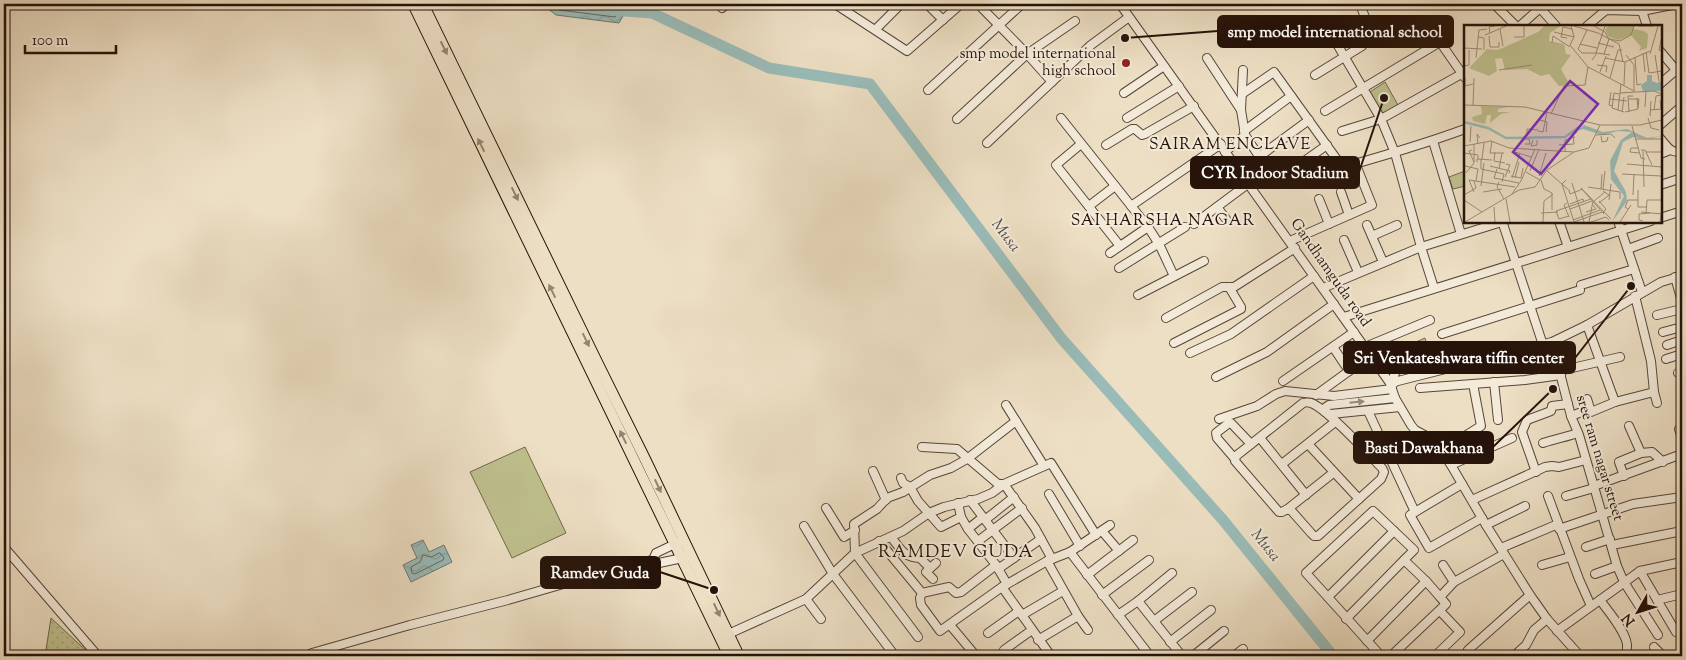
<svg xmlns="http://www.w3.org/2000/svg" width="1686" height="660" font-family="'Sorts Mill Goudy',serif">
<defs>
<pattern id="grass-dots" width="8" height="8" patternUnits="userSpaceOnUse" patternTransform="scale(1.25)"><rect width="8" height="8" fill="#bfc08f"/><path d="M2 2h.1M6 6h.1" fill="none" stroke="#a4a47a" stroke-width="1.8" stroke-linecap="round"/></pattern>
<pattern id="park-tufts" width="24" height="20" patternUnits="userSpaceOnUse" patternTransform="scale(1.25)"><rect width="24" height="20" fill="#bfc08f"/><path d="M3 7l-1-3M5 7V3M7 7l1-3M15 17l-1-3M17 17v-4M19 17l1-3" fill="none" stroke="#a4a47a"/></pattern>
<pattern id="water-waves" width="16" height="10" patternUnits="userSpaceOnUse" patternTransform="scale(1.25)"><rect width="16" height="10" fill="#9abcb9"/><path d="M0 5q4-4 8 0t8 0" fill="none" stroke="#85a19e"/></pattern>
</defs>
<rect width="100%" height="100%" fill="#eddfc4"/>
<filter id="stains"><feTurbulence type="fractalNoise" baseFrequency=".004" numOctaves="4"/><feColorMatrix values="0 0 0 0 .2 0 0 0 0 .09 0 0 0 0 .02 0 0 0 .5 -.17"/></filter>
<radialGradient id="worn" r=".72"><stop offset=".6" stop-color="#630" stop-opacity="0"/><stop offset="1" stop-color="#630" stop-opacity=".3"/></radialGradient>
<polygon fill="url(#grass-dots)" stroke="#72694c" points="51,618 92,656 45,656"/>
<polygon fill="url(#park-tufts)" stroke="#72694c" points="1465,171 1465,186 1453,189 1449,177"/>
<g fill="#bfc08f" stroke="#72694c">
<polygon points="1385,82 1398,105 1383,114 1370,92"/>
<polygon points="1425,338 1429,352 1404,359 1400,349"/>
<polygon points="525,447 566,533 512,558 470,472"/>
</g>
<g fill="url(#water-waves)" stroke="#6b7873">
<polygon points="542,4 630,4 619,23 556,15"/>
<polygon points="423,540 429,552 444,545 452,562 411,582 403,565 417,558 411,545"/>
</g>
<g fill="none" stroke-linecap="round" stroke-linejoin="round">
<g stroke="#606761" stroke-width="1">
<polyline points="550,4 559,10 615,17 624,4"/>
<polyline points="560,4 612,10 617,4"/>
<polygon points="440,553 444,558 443,560 415,574 412,573 411,567 420,562 423,555 431,557"/>
</g>
<polyline stroke="#9abcb9" stroke-width="11" points="612,10 652,13 769,68 870,84 1061,338 1223,520 1333,656"/>
<g stroke="#574538" stroke-width="10">
<g id="minor">
<polyline points="718,4 722,8 727,4"/>
<polyline points="835,4 907,51 961,4"/>
<polyline points="927,4 943,20"/>
<polyline points="978,4 1027,54 1052,82"/>
<polyline points="1120,4 1390,383 1395,398 1411,425 1415,430 1430,438 1437,445 1451,465 1486,525 1530,595 1547,619 1580,656"/>
<polyline points="1494,4 1516,26"/>
<polyline points="1456,5 1457,4"/>
<polyline points="1540,8 1556,26"/>
<polyline points="1642,11 1647,26"/>
<polyline points="1520,26 1540,8 1542,4"/>
<polyline points="1587,26 1606,10 1642,11 1677,4"/>
<polyline points="1327,27 1381,119 1395,153 1421,247 1434,288"/>
<polyline points="876,29 901,4"/>
<polyline points="1660,51 1676,70"/>
<polyline points="1207,58 1241,110"/>
<polyline points="1243,70 1241,110 1245,135 1274,179 1279,179 1327,145"/>
<polyline points="1315,75 1362,46 1369,37 1366,20 1360,4"/>
<polyline points="1660,84 1682,65"/>
<polyline points="928,90 1022,4"/>
<polyline points="1124,93 1164,66"/>
<polyline points="1242,94 1274,72 1343,168"/>
<polyline points="1325,111 1440,42 1465,78"/>
<polyline points="1061,118 1148,227 1159,244 1174,276"/>
<polyline points="1127,118 1179,86"/>
<polyline points="957,119 1027,54 1075,21"/>
<polyline points="1660,125 1682,106"/>
<polyline points="1244,131 1291,96"/>
<polyline points="1342,131 1381,119 1465,72"/>
<path d="M1660,138C1666,145 1672,156 1682,150"/>
<polyline points="1433,141 1461,234"/>
<polyline points="987,143 1091,45 1129,17"/>
<polyline points="1081,144 1056,165 1120,246"/>
<polyline points="1106,145 1132,129 1135,129 1142,135 1145,134 1194,106"/>
<polyline points="1225,152 1245,135"/>
<polyline points="1660,154 1670,150"/>
<polyline points="1260,156 1309,120"/>
<path d="M1326,172C1373,159 1419,146 1465,129"/>
<polyline points="1660,185 1682,178"/>
<polyline points="1341,192 1349,215"/>
<polyline points="1319,199 1329,224"/>
<polyline points="1089,206 1115,186"/>
<polyline points="1131,206 1221,144"/>
<polyline points="1217,207 1226,219"/>
<polyline points="1660,218 1682,211"/>
<polyline points="1502,221 1543,345"/>
<polyline points="1559,221 1568,247"/>
<polyline points="1618,221 1642,292"/>
<polyline points="1194,224 1249,183"/>
<polyline points="1367,225 1383,262"/>
<polyline points="1372,236 1397,225"/>
<polyline points="1344,240 1358,272"/>
<polyline points="1290,241 1372,205 1356,165"/>
<polyline points="1628,249 1658,238"/>
<polyline points="1110,253 1148,227"/>
<polyline points="1119,268 1185,227"/>
<polyline points="1675,277 1682,302"/>
<polyline points="1581,285 1634,269"/>
<polyline points="1323,288 1421,247 1505,221"/>
<polyline points="1138,295 1204,261"/>
<polyline points="1657,315 1682,309"/>
<polyline points="1344,317 1651,221"/>
<polyline points="1166,318 1222,287 1234,287 1295,248"/>
<polyline points="1587,325 1615,402"/>
<polyline points="1663,332 1682,327"/>
<polyline points="1442,334 1580,290"/>
<polyline points="1552,342 1571,416 1579,435 1617,566 1624,582 1658,635"/>
<polyline points="1174,343 1241,309 1241,307 1229,287"/>
<polyline points="1667,345 1682,340"/>
<polyline points="1333,347 1349,371"/>
<polyline points="1365,347 1430,320"/>
<polyline points="1190,353 1231,334 1314,276"/>
<polyline points="1666,359 1682,354"/>
<polyline points="1559,371 1620,357"/>
<polyline points="1678,373 1682,372"/>
<polyline points="1216,377 1267,352 1334,304"/>
<polyline points="1283,381 1354,332"/>
<polyline points="1494,382 1498,420"/>
<polyline points="1390,383 1552,342 1587,325 1661,282 1682,276"/>
<polyline points="1394,383 1394,375 1403,360"/>
<polyline points="1420,388 1525,380 1561,375"/>
<polyline points="1654,392 1657,403"/>
<polyline points="1316,395 1371,355"/>
<polyline points="1395,398 1329,405 1326,407 1325,412 1331,414 1400,407"/>
<polyline points="1587,399 1591,412 1615,402 1654,392 1651,361 1635,296"/>
<polyline points="1006,405 1044,466"/>
<polyline points="1368,411 1415,512"/>
<polyline points="1571,416 1590,409"/>
<polyline points="1219,419 1257,406 1276,394 1285,391 1334,396 1392,389"/>
<polyline points="1679,429 1682,437"/>
<polyline points="1260,438 1306,495"/>
<path d="M1543,443C1555,439 1566,437 1578,433"/>
<polyline points="1308,444 1359,499"/>
<polyline points="1437,445 1462,438 1481,426 1473,384"/>
<polyline points="922,447 957,449 998,484 1004,484 1035,528 1052,559"/>
<polyline points="1641,453 1652,452 1663,462"/>
<polyline points="1235,459 1217,438 1216,433 1229,423 1231,423 1251,444"/>
<polyline points="1282,464 1335,422"/>
<polyline points="1451,465 1512,438"/>
<polyline points="873,471 886,500"/>
<polyline points="1536,472 1522,432 1527,420 1551,411 1552,406 1568,404"/>
<polyline points="1624,476 1619,462 1641,453 1629,426"/>
<polyline points="901,478 903,483 910,487 918,501 941,527 961,517"/>
<polyline points="1462,484 1410,515 1429,548 1482,518"/>
<polyline points="1594,486 1682,454"/>
<polyline points="1049,494 1080,546"/>
<polyline points="1548,496 1579,579 1591,606"/>
<polyline points="1566,496 1594,488"/>
<polyline points="970,500 1014,558"/>
<polyline points="1472,500 1545,467 1552,466 1559,467 1586,460"/>
<polyline points="958,503 961,517 968,529 996,565 1007,584"/>
<polyline points="826,508 844,537 855,530"/>
<path d="M1289,508L1311,533L1314,536H1318L1381,479L1384,472L1382,468C1367,453 1328,409 1311,403C1307,402 1307,402 1303,403L1236,456L1235,461L1279,512H1282L1289,508L1333,473"/>
<polyline points="985,520 1014,497"/>
<polyline points="1486,525 1525,506"/>
<polyline points="804,526 833,574 895,656"/>
<polyline points="968,529 983,517"/>
<polyline points="1559,529 1633,504 1682,497"/>
<polyline points="1102,531 1119,551"/>
<path d="M891,537C901,549 903,557 920,558L930,568"/>
<polyline points="879,541 922,593 949,587 956,593 961,592 996,565"/>
<polyline points="978,541 1022,508"/>
<polyline points="1612,545 1682,531"/>
<polyline points="4,547 98,656"/>
<polyline points="1586,547 1610,539"/>
<polyline points="1501,548 1558,524"/>
<polyline points="1070,552 1150,656"/>
<polyline points="653,560 656,553 679,542"/>
<polyline points="1443,565 1454,582"/>
<polyline points="1542,565 1570,557"/>
<polyline points="998,569 1041,539"/>
<polyline points="1640,571 1676,632"/>
<polyline points="1595,574 1617,566"/>
<polyline points="1087,575 1133,540"/>
<polyline points="933,579 926,572 936,563"/>
<polyline points="1002,587 1051,656"/>
<polyline points="922,593 920,598 921,605 940,631 1002,587 1047,561 1070,552 1110,525"/>
<polyline points="1102,595 1149,560"/>
<polyline points="1328,597 1394,531"/>
<polyline points="806,599 821,619"/>
<path d="M1600,600C1608,611 1629,635 1627,648"/>
<polyline points="1657,600 1682,594"/>
<polyline points="1138,601 1182,656"/>
<polyline points="1022,615 1063,591"/>
<polyline points="1118,615 1138,601 1172,573"/>
<polyline points="1078,616 1088,630"/>
<polyline points="1346,619 1404,560"/>
<polyline points="1154,621 1192,592"/>
<polyline points="950,625 976,656"/>
<polyline points="1557,631 1640,571 1682,562"/>
<polyline points="988,633 1019,611"/>
<polyline points="724,636 806,599 855,553 903,531 929,513 944,507 978,499 992,493 1004,484 1051,463 1096,535"/>
<polyline points="918,637 855,553 854,524 877,509 887,498 903,492 930,475 951,468 967,459 1016,421"/>
<polyline points="1038,640 1078,616 1047,561"/>
<polyline points="1367,641 1426,581 1440,597"/>
<polyline points="1170,642 1211,610"/>
<polyline points="1654,647 1663,656"/>
<polyline points="1004,650 1032,630"/>
<polyline points="306,656 312,653 410,625 508,600 622,567 653,560 659,563 687,557"/>
<polyline points="1193,656 1224,631"/>
<polyline points="1234,656 1243,649"/>
<polyline points="1381,656 1306,573 1373,511 1414,550 1404,560 1426,581"/>
<polyline points="1391,656 1446,604 1440,597 1454,582 1504,554"/>
<polyline points="1435,656 1460,632 1440,611"/>
<polyline points="1471,656 1468,650 1530,595"/>
<polyline points="1514,656 1526,645 1534,630 1547,619"/>
</g>
</g>
<g stroke="#251209" stroke-width="12">
<g id="major">
<polyline points="413,4 729,656"/>
<polyline points="423,4 597,362 645,459 739,656"/>
</g>
</g>
<use href="#minor" stroke="#f3ead9" stroke-width="8"/>
<use href="#major" stroke="#eddfc4" stroke-width="10"/>
</g>
<defs><path id="oneway-solid" d="M-6-.8H1V-3.2L6.5 0L1 3.2V.8H-6Z" transform="scale(1.25)"/></defs>
<g fill="#938370">
<use href="#oneway-solid" transform="translate(444 48) rotate(64)"/>
<use href="#oneway-solid" transform="translate(481 145) rotate(-116)"/>
<use href="#oneway-solid" transform="translate(515 194) rotate(64)"/>
<use href="#oneway-solid" transform="translate(552 291) rotate(-116)"/>
<use href="#oneway-solid" transform="translate(586 340) rotate(64)"/>
<use href="#oneway-solid" transform="translate(623 437) rotate(-116)"/>
<use href="#oneway-solid" transform="translate(658 486) rotate(65)"/>
<use href="#oneway-solid" transform="translate(717 610) rotate(65)"/>
</g>
<use fill="#96897b" href="#oneway-solid" transform="translate(1357 402) rotate(-6)"/>
<circle fill="#8f2418" stroke="#f3ead9" stroke-width="2" cx="1126" cy="63" r="5"/>
<g text-anchor="middle" dominant-baseline="central" stroke-width="4" stroke-linejoin="round" paint-order="stroke">
<g font-size="15" fill="#251209" stroke="#f3ead9" text-anchor="end">
<text x="1116" y="54">smp model international<tspan x="1116" dy="17">high school</tspan></text>
</g>
<g font-size="15" fill="#251209" stroke="#f3ead9">
<text transform="translate(1330 273) rotate(55)">Gandhamguda road</text>
<text transform="translate(1599 458) rotate(73)">sree ram nagar street</text>
</g>
<g font-size="16" letter-spacing="1" fill="#251209" stroke="#f3ead9">
<text x="1230" y="145">SAIRAM ENCLAVE</text>
<text x="1163" y="221">SAI HARSHA NAGAR</text>
</g>
<g font-size="16" font-style="italic" fill="#4e4e47" stroke="#f3ead9">
<text transform="translate(1005 236) rotate(53)">Musa</text>
<text transform="translate(1265 546) rotate(51)">Musa</text>
</g>
<g font-size="18" letter-spacing="1" fill="#251209" stroke="#f3ead9">
<text x="956" y="553">RAMDEV GUDA</text>
</g>
</g>
<g transform="translate(1464 25)">
<rect width="198" height="198" fill="#eddfc4"/>
<path d="M80,1H97L86,8L85,16L100,19L102,29L107,30L97,44L106,60L95,61L85,49L77,51L63,44L41,45L38,33L31,34L33,46L25,51L5,43L23,24L34,25L74,7ZM144,1H170L169,4L180,6L184,9L183,23L175,26L177,22L167,10L155,15L145,12L141,5ZM17,81L44,82L34,84V87H47L37,89L26,98L27,90H23L21,99L9,96L8,92L18,89Z" fill="#bfc08f"/>
<path d="M183,50H188V56L193,58L197,56V66H179L177,60L183,56ZM120,100L139,107L163,104L183,113L197,111L185,114L169,112L159,117L150,146L162,167L163,176L148,197L160,171L147,154L146,136L157,115L168,107L154,106L138,110L119,104L113,106Z" fill="#9abcb9"/>
<path fill="none" stroke="#9abcb9" stroke-width="2.5" d="M0,97L24,103L42,113L101,112L115,102"/>
<path fill="none" stroke="#9d8d79" stroke-width="1" d="M107,1L110,12L106,20L124,42L172,67L190,66L198,69M110,1L134,8L155,19L159,37M130,1L141,7L145,14L140,29M174,1H190M36,4L39,21M90,7L110,12M26,8L42,1M21,10L26,8L25,2L31,1M25,11L26,22H35V17M198,11L195,25L198,26M14,12L20,13V25M50,12H60V1M103,13L97,12L99,2L108,4M145,14L156,16L167,10L170,1M88,18L89,11L106,22M134,18L150,22M116,19L133,23M0,23L18,24M114,24L118,28H132L141,1M114,24L123,5M182,27L185,48L198,46M179,28L181,47M186,29L194,1M162,30L170,40V65M191,30L195,56M171,32L173,60L177,59M12,33L15,5L23,4M141,33L161,37L186,26M128,35L133,28L146,30M133,40L143,41L142,47M0,41L5,40V25M35,45L68,40M136,47L142,31M1,52V61L9,59M146,53L154,25H158M160,60L161,37M147,67L145,80L148,81M156,68L171,67M155,69L150,68L148,83L160,87M146,74L163,76M164,74H175L174,83M0,80L61,82L136,100M9,80L10,53M181,82L182,66M154,85L157,59M187,85L197,84L196,75M190,85L192,71L197,70M158,87L160,72M161,87L174,84L173,73M165,87L164,71H169M87,89L100,61L121,60L124,42M186,91L187,76M184,93L187,103L195,105M76,95L83,97L82,107M168,101L177,133L181,134M74,106L79,107L83,87M63,108V104L74,105M132,110L147,109L151,113M137,111L138,117L143,116L144,112M59,114H65L66,119H61M171,114H198M69,115L67,121L73,120V115M28,116L26,128H40M6,117L7,101M14,119L13,109L16,113M95,120L110,119L109,109L113,107M0,121L27,116L45,123L110,127M174,123H167L166,127L175,128M8,125L5,126L10,137M177,125H181L188,140M101,126V115L111,112M179,126L180,162M31,127L30,136L41,138M51,127L67,132M182,127H198M0,128L14,130V134M17,134V144L40,149L38,157M18,134L20,118M13,137V134L28,135M163,139L198,142M1,141L14,144L12,156M26,141L46,146L45,148M33,144L30,153L55,158M35,144L38,128M66,146L75,124M83,146L106,166M62,147L76,155M2,148L10,138V119M158,149L197,151M47,151L57,153L59,143M75,151L82,128M41,152L46,140L42,139M48,153L56,128M51,153L55,137M77,155L80,164L88,168V185M102,155L98,159L110,197L138,187M35,157L33,162L40,174M108,158L120,197M17,161L20,138M124,162L156,167V174M137,164L138,149M139,164L141,146M174,165V182H182M105,166L106,169L119,164M10,167L5,155L51,162M19,167L38,164M48,169L57,156L71,124M0,170L12,163L10,156M169,170L170,149M42,174L46,197M0,175L18,187M145,175L147,159M135,176L142,184L139,188M129,177L141,167M103,178L100,180L105,192M135,178L145,170L139,166M106,179L119,174L120,177M30,182L31,197M106,184L128,176M164,184L161,182L164,175H174M122,187L132,184L129,180M177,187L198,189M77,188L94,187M140,189L117,163L147,194M182,189L183,175H198M105,191L95,194L92,186L127,174M109,195L136,185M179,196L175,195V189L186,188M1,197L55,165L71,162L83,145L110,127L125,123L136,100H176L198,95M79,197L80,176L89,169M125,197L129,176M127,197L142,192L145,195M156,197L167,180M196,197L198,182"/>
<path fill="#7b2cbf" fill-opacity="0.15" stroke="#7b2cbf" stroke-width="2.5" d="M106,56L134,79L77,149L49,127Z"/>
<rect width="198" height="198" fill="none" stroke="#251209" stroke-width="2.5"/>
</g>
<path fill="none" stroke="#251209" stroke-width="2" d="M1125 38L1218 31M1384 98L1359 172M1631 286L1575 358M1553 389L1493 447M714 590L660 572"/>
<g fill="#251209" stroke="#f3ead9" stroke-width="2">
<circle cx="1125" cy="38" r="5"/>
<circle cx="1384" cy="98" r="5"/>
<circle cx="1631" cy="286" r="5"/>
<circle cx="1553" cy="389" r="5"/>
<circle cx="714" cy="590" r="5"/>
</g>
<g fill="#251209" stroke="#251209" stroke-width="2">
<rect x="1218" y="16" width="235" height="31" rx="5"/>
<rect x="1191" y="157" width="168" height="31" rx="5"/>
<rect x="1344" y="342" width="231" height="31" rx="5"/>
<rect x="1354" y="432" width="139" height="31" rx="5"/>
<rect x="541" y="557" width="119" height="31" rx="5"/>
</g>
<g font-size="16" text-anchor="middle" font-weight="bold" fill="#fff">
<text x="1335" y="37">smp model international school</text>
<text x="1275" y="178">CYR Indoor Stadium</text>
<text x="1459" y="363">Sri Venkateshwara tiffin center</text>
<text x="1424" y="453">Basti Dawakhana</text>
<text x="600" y="578">Ramdev Guda</text>
</g>
<rect width="1686" height="660" fill="none" stroke="#eddfc4" stroke-width="20"/>
<rect x="5" y="5" width="1676" height="650" fill="none" stroke="#251209" stroke-width="2.5"/>
<rect x="10" y="10" width="1666" height="640" fill="none" stroke="#251209"/>
<g transform="translate(1638 612) rotate(231)" stroke="#f3ead9" stroke-width="4" paint-order="stroke">
<path d="M0-4L9 19L0 12L-9 19Z" fill="#251209"/>
<text y="-8" font-size="14" font-weight="bold" text-anchor="middle" fill="#251209">N</text>
</g>
<path d="M25 45v8h91v-8" fill="none" stroke="#251209" stroke-width="2.5"/>
<text x="32" y="45" font-size="15" fill="#251209" stroke="#f3ead9" stroke-width="4" paint-order="stroke">100 m</text>
<rect width="100%" height="100%" filter="url(#stains)"/>
<rect width="100%" height="100%" fill="url(#worn)"/>
</svg>
